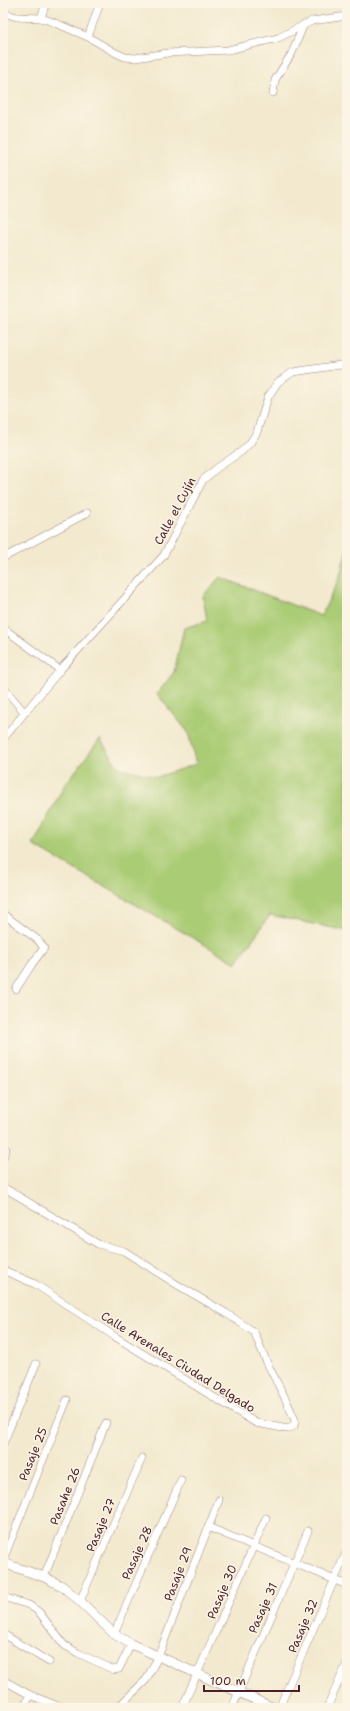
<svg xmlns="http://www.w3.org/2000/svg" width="350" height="1711" font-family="'Shantell Sans',sans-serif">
<rect width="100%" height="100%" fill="#fcf5e5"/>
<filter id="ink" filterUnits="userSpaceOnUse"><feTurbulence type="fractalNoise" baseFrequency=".025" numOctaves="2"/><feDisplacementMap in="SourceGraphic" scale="8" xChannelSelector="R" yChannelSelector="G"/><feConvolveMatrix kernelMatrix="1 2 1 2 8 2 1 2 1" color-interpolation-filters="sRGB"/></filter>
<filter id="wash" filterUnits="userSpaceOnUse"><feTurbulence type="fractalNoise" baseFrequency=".012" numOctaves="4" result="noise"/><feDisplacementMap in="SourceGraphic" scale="16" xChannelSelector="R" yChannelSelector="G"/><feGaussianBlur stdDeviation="0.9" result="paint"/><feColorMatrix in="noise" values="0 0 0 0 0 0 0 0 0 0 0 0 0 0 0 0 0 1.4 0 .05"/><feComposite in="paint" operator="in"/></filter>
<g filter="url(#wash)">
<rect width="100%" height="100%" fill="#f2e9ce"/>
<polygon fill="#aacc75" stroke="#7a7650" points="347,549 347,931 270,915 236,963 33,845 64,786 100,739 118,767 157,777 196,764 188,732 157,694 174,672 184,628 207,621 203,596 220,577 321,616 339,579"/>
</g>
<g filter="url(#ink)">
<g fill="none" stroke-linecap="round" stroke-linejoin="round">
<g stroke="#9e847c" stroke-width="8">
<g id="minor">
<polyline points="3,13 17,17 41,18 53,22 88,37 116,53 125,57 135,58 168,53 228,50 278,38 312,21 347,16"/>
<polyline points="41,18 46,3"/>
<polyline points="88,37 100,3"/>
<polyline points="273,93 275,80 292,53 304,24"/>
<polyline points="3,558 87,513"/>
<polyline points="3,628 60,670"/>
<polyline points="3,687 24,712"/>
<polyline points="3,739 60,670 164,555 203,480 217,468 242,451 250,443 257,432 268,397 278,382 293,372 347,364"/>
<polyline points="3,914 38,940 44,948 32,964 16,989"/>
<polyline points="3,1147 6,1149 3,1158"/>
<polyline points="3,1187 98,1244 124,1251 176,1284 226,1313 254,1332 268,1365 285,1398 295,1420 294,1426 288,1429 256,1423 114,1336 35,1284 3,1270"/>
<polyline points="3,1444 36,1364"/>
<polyline points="208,1527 347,1585"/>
<polyline points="3,1560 67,1400"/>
<polyline points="44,1577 106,1423"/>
<polyline points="3,1597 29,1605 39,1612 64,1645 78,1653 114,1670 119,1669 131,1644"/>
<polyline points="80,1601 142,1458"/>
<polyline points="3,1634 49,1662"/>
<polyline points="114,1634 181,1480"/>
<polyline points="3,1680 30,1695 63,1708"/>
<polyline points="24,1708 30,1695"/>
<polyline points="117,1708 146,1680 158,1657 219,1500"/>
<polyline points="182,1708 266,1518"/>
<polyline points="232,1708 308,1531"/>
<polyline points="279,1708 346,1553"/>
<polyline points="327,1708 347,1663"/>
</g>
</g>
<g stroke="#9e847c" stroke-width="10">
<polyline id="major" points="3,1563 44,1577 62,1586 80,1601 114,1634 131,1644 274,1708"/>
</g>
<use href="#minor" stroke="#fff" stroke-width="7"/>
<use href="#major" stroke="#fff" stroke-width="9"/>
</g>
</g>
<g text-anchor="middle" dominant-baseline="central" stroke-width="3" stroke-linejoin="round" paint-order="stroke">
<g font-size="12" fill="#4a1f2b" stroke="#fcf5e5">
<text transform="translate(175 511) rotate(-62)">Calle el Cujín</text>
<text transform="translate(178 1362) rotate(32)">Calle Arenales Ciudad Delgado</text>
<text transform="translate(33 1454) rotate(-68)">Pasaje 25</text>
<text transform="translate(65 1496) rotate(-68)">Pasahe 26</text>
<text transform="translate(101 1525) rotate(-67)">Pasaje 27</text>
<text transform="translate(137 1553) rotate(-66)">Pasaje 28</text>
<text transform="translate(178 1574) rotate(-69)">Pasaje 29</text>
<text transform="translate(222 1592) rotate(-67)">Pasaje 30</text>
<text transform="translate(263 1608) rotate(-66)">Pasaje 31</text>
<text transform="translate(303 1626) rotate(-67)">Pasaje 32</text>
</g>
</g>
<rect width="350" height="1711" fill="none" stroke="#fcf5e5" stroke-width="16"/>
<path d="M204 1685v6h95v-6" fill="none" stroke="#4a1f2b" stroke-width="2"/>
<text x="210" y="1685" font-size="12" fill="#4a1f2b" stroke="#fcf5e5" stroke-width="3" paint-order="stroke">100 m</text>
</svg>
